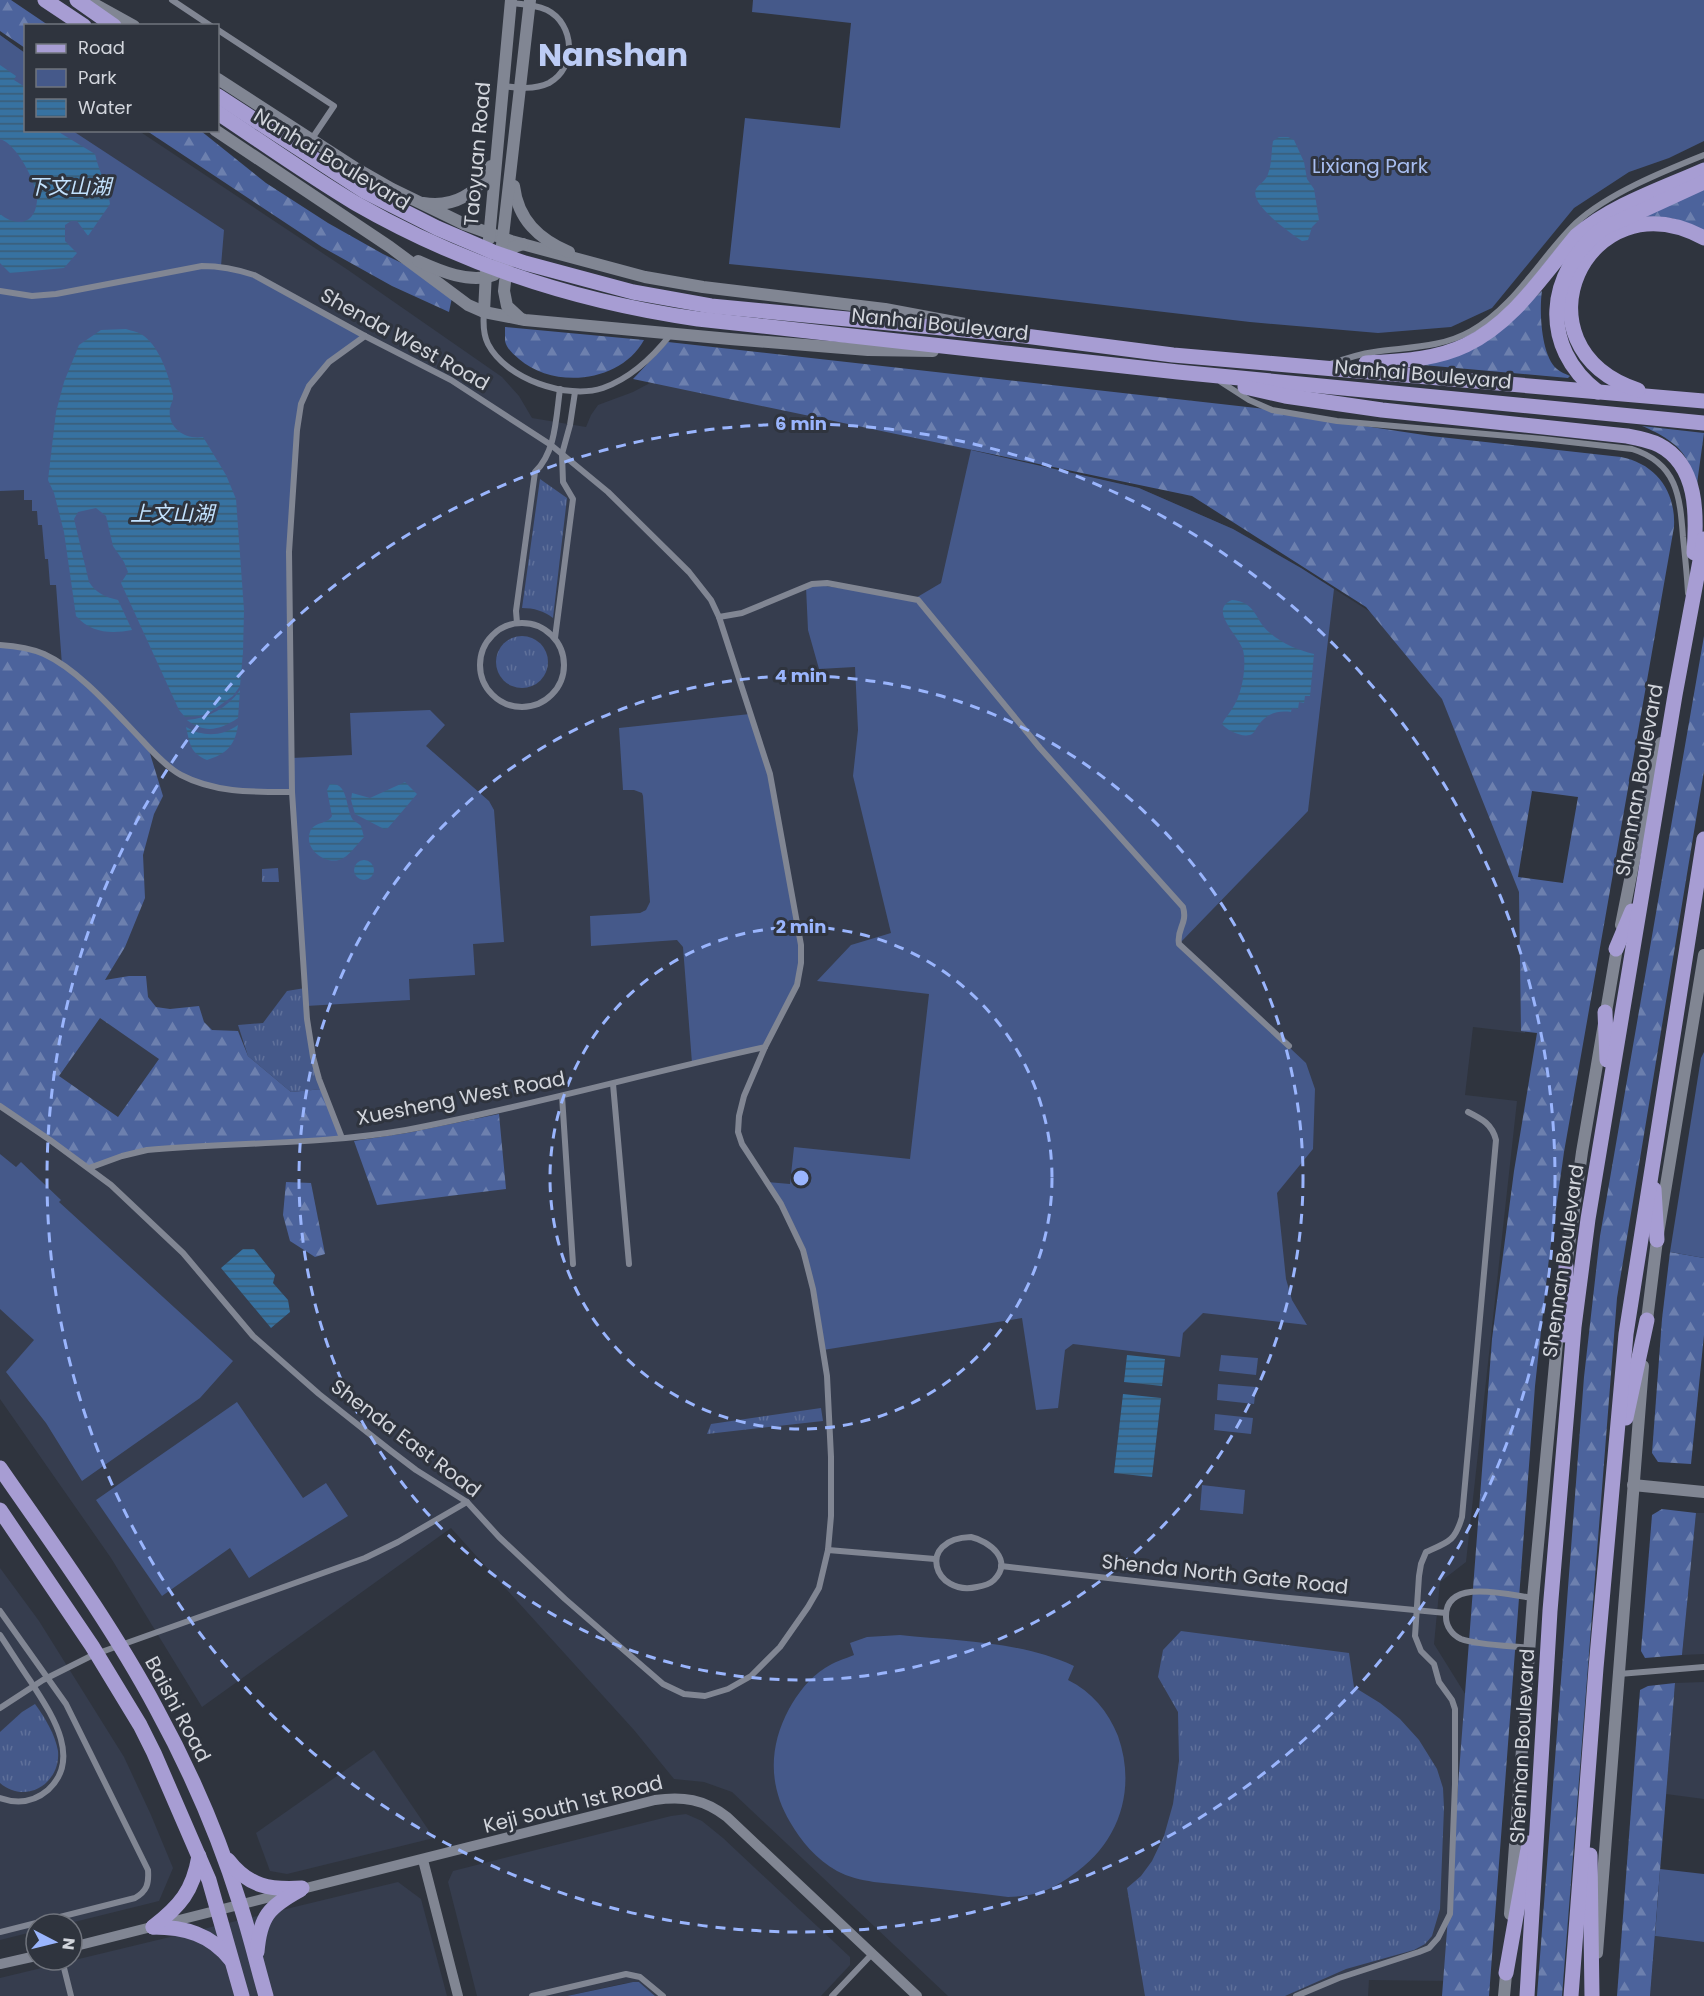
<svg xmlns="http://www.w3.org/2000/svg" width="1704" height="1996" font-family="Poppins,'Noto Sans SC',sans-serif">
<defs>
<pattern id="grass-tufts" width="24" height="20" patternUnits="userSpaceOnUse" patternTransform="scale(1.5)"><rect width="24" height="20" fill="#45598a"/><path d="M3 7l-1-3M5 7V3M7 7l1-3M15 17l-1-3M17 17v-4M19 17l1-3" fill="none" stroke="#5f709a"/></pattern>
<pattern id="forest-firs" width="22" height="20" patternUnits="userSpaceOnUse" patternTransform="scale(1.5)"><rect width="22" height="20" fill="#4c639c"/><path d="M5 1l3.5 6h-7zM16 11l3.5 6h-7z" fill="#6d80ae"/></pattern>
<pattern id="water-rules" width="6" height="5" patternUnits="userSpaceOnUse" patternTransform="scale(1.5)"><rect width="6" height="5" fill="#3772a1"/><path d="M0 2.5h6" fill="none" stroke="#3b5c76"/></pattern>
</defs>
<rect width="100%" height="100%" fill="#2f343e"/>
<g fill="#363d4e">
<polygon points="0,35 25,53 26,130 139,131 348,270 502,377 519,396 532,418 586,427 591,415 598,405 633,392 665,375 1029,464 1139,488 1233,529 1301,568 1391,625 1428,664 1518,882 1535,949 1525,1033 1473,1027 1465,1095 1517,1101 1466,1562 1440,1582 1434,1644 1467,1697 1453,1981 1369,1980 1368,1996 948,1996 732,1792 704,1782 674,1779 634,1730 451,1528 202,1707 111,1558 0,1399"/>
<polygon points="1696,1513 1704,1513 1704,1654 1682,1655"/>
<polygon points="0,1568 39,1621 124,1757 151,1815 173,1868 159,1901 66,1924 36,1924 36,1931 0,1940"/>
<polygon points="1704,1682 1704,1799 1666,1794 1675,1683"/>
<polygon points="374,1750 434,1838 287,1874 270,1871 256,1833"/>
<polygon points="686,1814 702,1821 723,1838 850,1957 850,1965 821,1996 655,1996 639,1982 626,1983 567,1996 477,1996 448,1882 453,1871 671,1816"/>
<polygon points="398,1882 421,1899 447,1996 0,1996 0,1978"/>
<polygon points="1655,1936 1704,1942 1704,1996 1650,1996"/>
</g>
<g fill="url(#grass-tufts)">
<path d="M540,479L567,498L553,618C544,611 534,608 522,608Z"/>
<circle cx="522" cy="662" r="26"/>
<polygon points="278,868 279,882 262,882 262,869"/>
<polygon points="305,988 307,1019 323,1089 291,1092 248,1056 238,1025 263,1023 287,991"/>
<polygon points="821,1408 823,1421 707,1434 711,1424"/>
<polygon points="1181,1631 1349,1653 1354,1687 1380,1703 1400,1719 1419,1740 1437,1769 1443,1788 1444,1808 1440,1909 1432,1936 1425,1944 1414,1950 1346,1969 1285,1996 1145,1996 1127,1888 1141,1876 1152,1861 1164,1836 1173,1804 1179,1761 1178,1712 1158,1677 1163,1650"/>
<path d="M35,1704C45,1718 55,1734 58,1751C61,1784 25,1805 0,1783V1732L22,1712Z"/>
</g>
<g fill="url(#forest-firs)" fill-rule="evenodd">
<polygon points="0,0 11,0 48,25 26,26 25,48 0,31"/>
<polygon points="147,131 201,131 266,183 328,223 383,254 454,288 449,312 392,286 322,247"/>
<path d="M1704,186V232C1683,217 1658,215 1633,218Z"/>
<path d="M1542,291C1539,310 1541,356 1557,369C1560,372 1566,374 1570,376L1568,378L1423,365L1530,302Z"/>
<path d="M505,327H506L644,340C621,382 555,390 519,359C513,354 507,349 505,341C505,337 505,331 505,327Z"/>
<path d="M668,342L1283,411L1311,418L1431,436L1621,457C1656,464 1676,491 1674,527L1564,1152L1549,1258L1535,1386L1489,1996H1442L1492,1339L1514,1171L1537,1033L1521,1031L1519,892L1442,699L1366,607L1192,496L633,379ZM1532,791L1578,797L1563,883L1518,877Z"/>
<path d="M1642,426L1704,433L1696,491C1694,481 1692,471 1688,462C1680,444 1659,433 1642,426Z"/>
<polygon points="1704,636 1704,771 1617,1298 1562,1996 1537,1996 1584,1377 1600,1236"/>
<path d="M0,645L45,654L96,692L148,747L163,796L154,814L143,855L145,898L125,947L105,980L129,976H146L148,997L156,1007L170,1009L199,1006L204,1022L212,1030L238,1031L248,1056L291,1092L323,1089L342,1138L147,1150L89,1168L0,1107ZM100,1018L159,1059L118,1117L59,1076Z"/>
<polygon points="499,1114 506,1189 377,1205 354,1141 407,1133"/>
<polygon points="286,1182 311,1183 325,1254 315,1257 290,1241 283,1215"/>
<polygon points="1670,1252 1704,1258 1704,1335 1691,1464 1658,1462 1652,1453 1662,1319"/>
<polygon points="1662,1509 1696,1513 1682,1655 1645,1658 1641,1651 1652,1515"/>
<polygon points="1675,1683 1650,1996 1617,1996 1640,1690 1648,1686"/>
</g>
<g fill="#45598a">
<polygon points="753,0 1704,0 1704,141 1669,158 1629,172 1574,208 1492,308 1451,327 1378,333 1250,322 888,280 729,264 745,118 840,128 851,23 752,12"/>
<path d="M0,35L25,53L26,130L73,131L224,230L221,266L237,269L365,336C336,357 315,370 301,404L289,552L292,758L352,755L350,713L430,710L445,725L426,746L489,801L494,810L504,942L473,944L475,975L409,979L410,1000L306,1006L292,792L213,788L179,774L96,692L62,665L56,585H50L48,559H45L42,525H38L37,511H32V500H24V490L0,491Z"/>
<polygon points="971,450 1139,488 1233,529 1301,568 1334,589 1308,811 1179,944 1306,1063 1315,1089 1313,1149 1277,1193 1286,1279 1292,1300 1307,1325 1203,1313 1183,1333 1180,1357 1073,1344 1065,1350 1058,1408 1036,1410 1022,1318 823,1350 803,1250 767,1182 790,1184 794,1147 910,1159 929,994 817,981 851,945 891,933 853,776 858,730 855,667 819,669 808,630 806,587 812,584 914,599 941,583"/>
<polygon points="750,714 770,774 801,945 797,985 765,1047 692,1063 683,947 677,940 591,946 590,916 640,913 646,910 650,902 643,796 642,793 634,790 623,790 619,728"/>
<polygon points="1704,1052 1704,1258 1670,1252 1701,1058"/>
<polygon points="0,1154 16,1167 21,1162 61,1200 59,1202 233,1361 200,1398 82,1481 46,1423 6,1372 34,1340 0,1309"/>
<polygon points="1221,1355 1258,1358 1256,1375 1219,1371"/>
<polygon points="1218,1384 1256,1387 1254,1404 1217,1400"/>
<polygon points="237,1402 303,1498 326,1483 348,1516 249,1578 230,1548 162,1596 96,1500"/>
<polygon points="1215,1414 1253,1418 1251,1434 1214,1430"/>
<polygon points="1202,1485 1245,1490 1243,1514 1200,1510"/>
<path d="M900,1635C958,1641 1020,1641 1074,1666L1068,1680C1092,1692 1108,1711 1118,1736C1137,1790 1119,1844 1071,1876C1049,1891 1036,1896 1008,1897C976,1893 944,1889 912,1886C888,1883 859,1883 837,1871C816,1859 801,1841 790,1822C768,1785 769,1746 789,1709C798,1693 809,1678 825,1668C834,1662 844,1659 854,1655L850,1643L867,1637Z"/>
<polygon points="1660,1869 1704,1874 1704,1942 1655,1936"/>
<polygon points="633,1982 639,1982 655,1996 567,1996"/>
</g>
<g fill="url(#water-rules)">
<path d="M0,65L16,76L14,80L25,87L26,130L57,131L95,154C99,173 108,185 110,204L88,236L77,221H71L65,225V241L77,253L64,268L10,273L0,263V214C16,227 35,225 37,201C38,184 16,143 0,139Z"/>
<path d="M1279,137H1288L1294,140L1304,162L1307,179L1314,189L1319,220L1312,227L1308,240L1302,241C1291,233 1249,205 1256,189C1259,184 1266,181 1268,174C1272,164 1271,152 1273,141Z"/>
<path d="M126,329C132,331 139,332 144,336C160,348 169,376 173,395C174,400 171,403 170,408C167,428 185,440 203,437L226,475L236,499L244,610L243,652L240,686L233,696L209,713L200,716L185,717L179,710L121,583L128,572L124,562L113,546L106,516L96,508L78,512L74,519L89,582C96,593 105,597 118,600L132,630C111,634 91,633 76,616L64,532L54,493L48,480L56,412L64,382L79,345L101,330Z"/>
<path d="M1232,600C1257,602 1254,620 1270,633C1283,644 1298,650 1314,654L1310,696H1305L1304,703L1299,702L1298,709L1292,708L1291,712C1277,710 1266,714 1258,726C1256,728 1255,732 1252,734C1244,739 1226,730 1222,724C1225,718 1229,714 1232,709C1242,695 1247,666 1243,650C1238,634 1208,610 1232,600Z"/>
<path d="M240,690L238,718C220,730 205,734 187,720C209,718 227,708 240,690Z"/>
<path d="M238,725C235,745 227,754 207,760C190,753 190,744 186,727C203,737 221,737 238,725Z"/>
<polygon points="405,782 417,794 388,828 384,829 355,814 351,800 352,793 370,798"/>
<path d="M330,784C349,782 345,808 353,820C353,820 361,825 361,826L364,837C357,844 349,857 339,860C323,864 304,848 310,832C314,821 327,825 332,816L327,790Z"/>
<circle cx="364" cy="870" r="10"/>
<polygon points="243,1249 254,1249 275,1275 273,1283 288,1300 290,1312 271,1328 221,1268"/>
<polygon points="1127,1355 1165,1359 1162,1386 1124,1382"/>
<polygon points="1123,1394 1161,1398 1152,1477 1114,1473"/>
</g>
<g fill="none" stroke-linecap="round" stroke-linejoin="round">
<g stroke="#818693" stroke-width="6">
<polyline points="172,0 211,26"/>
<polyline points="218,30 334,106 311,140"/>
<path d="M503,86C518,88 534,90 549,83C577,68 575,24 547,10C536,5 523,4 511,3"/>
<path d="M0,291L32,296L56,294L202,266C221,266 236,269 254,275L365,336L451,380L551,445L608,492L689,572L711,600L719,617L770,774L801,945V963L797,985L765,1047L744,1096L739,1116L738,1132L742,1144L781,1204L803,1250L813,1289L827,1376L831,1457V1516L828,1550L819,1588L808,1607L780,1647L751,1676L728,1689L705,1696L684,1694L663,1684L565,1599L499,1537L467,1502L416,1470L391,1451L319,1394L253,1336L183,1253L111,1185L50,1140L0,1106"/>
<path d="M484,312C483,323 483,334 488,344C506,379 567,400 603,388C631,378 653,357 671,334"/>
<path d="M1330,364C1344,359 1359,354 1374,352C1407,347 1441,348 1471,331C1515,307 1540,258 1576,223C1607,194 1664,171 1704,155"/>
<path d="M1221,382L1249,400L1272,410L1337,421L1543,439L1632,449C1677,463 1680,496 1683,537C1685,556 1687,574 1688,593"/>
<path d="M719,617L742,613L812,584L827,583L918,600L1040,748L1183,907C1188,924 1176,929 1179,944L1289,1046"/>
<circle cx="522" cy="665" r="42"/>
<path d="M517,623L516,611L535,472C556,452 556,417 560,389"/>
<polyline points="555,638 573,499 563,482 562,454 570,425 575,392"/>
<path d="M0,645C15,646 30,648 44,654C79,670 114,711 140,738C151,750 166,767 181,775C215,793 254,792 292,792"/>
<polyline points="613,1084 629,1264"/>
<polyline points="562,1096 573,1264"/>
<polyline points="342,1138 319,1079 313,1057 307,1019 292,792 289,552 297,430 301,404 309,386 329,362 365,336"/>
<path d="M89,1168L122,1156L147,1150C233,1142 321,1145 406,1130C527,1107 645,1073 765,1047"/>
<path d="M971,1537C989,1541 1014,1560 994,1580C990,1584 983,1586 977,1587C934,1597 915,1539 971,1537Z"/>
<polyline points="828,1550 935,1559"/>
<polyline points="1001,1566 1279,1597 1446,1613"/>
<path d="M0,1611L66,1704L148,1870C149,1884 147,1891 135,1898L0,1932"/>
<path d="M0,1635C10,1650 20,1666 31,1682C50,1712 83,1758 48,1790C34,1802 17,1804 0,1798"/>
<path d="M1530,1648C1511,1646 1477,1645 1461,1639C1452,1635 1446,1626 1446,1617C1445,1577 1509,1595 1533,1598"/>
<polyline points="1619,1674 1704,1667"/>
<polyline points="0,1708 43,1680 93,1655 365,1558 398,1542 467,1502"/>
<polyline points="62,1960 71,1996"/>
<polyline points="532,1996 626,1974 640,1977 663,1996"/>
<polyline points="832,1996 872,1954"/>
<path d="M1296,1996L1339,1978L1419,1952L1429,1948L1438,1938L1450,1914L1455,1784V1709L1452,1700L1439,1682L1434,1664L1421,1651L1415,1636L1419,1576L1421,1564L1426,1552C1449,1542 1455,1541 1462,1517L1496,1140C1492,1124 1482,1119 1468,1112"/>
</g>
<g stroke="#818693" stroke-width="10">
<polyline points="423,1860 458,1996"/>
<path d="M72,1947L655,1800C683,1796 704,1799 727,1817L917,1996"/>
<polyline points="0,1964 36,1956"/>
</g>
<g stroke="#818693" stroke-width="12">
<polyline points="87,0 134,26"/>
<polyline points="218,79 357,169 392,189 464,224 511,241 645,277 703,287 885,309 965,324"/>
<polyline points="215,130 390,247 468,305 484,312 525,320 730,339 868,350 933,351"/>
<path d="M514,186C518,220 539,239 569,252"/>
<path d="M423,203C453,208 479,194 491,166"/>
<polyline points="489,239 511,0"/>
<polyline points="502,245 530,0"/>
<path d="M418,261C440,271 470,284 494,275L500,262"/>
<polyline points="484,312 486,272"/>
<polyline points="521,319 507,306 504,291 508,255 514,247 523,244"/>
<polyline points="1621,925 1650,780 1661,743"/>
<polyline points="1565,1274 1582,1152 1618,942"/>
<polyline points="1646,1328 1657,1240 1704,955"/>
<polyline points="1633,1485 1704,1492"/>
<polyline points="1510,1914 1533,1598 1559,1321"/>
<polyline points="1597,1953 1643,1366"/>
<polyline points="1504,1996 1507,1964"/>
</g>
<g stroke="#a79dd3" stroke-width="15">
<polyline points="45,0 84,26"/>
<polyline points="77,0 114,26"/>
<polyline points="218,96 364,191 437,228 493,252 525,263 633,292 711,306 1025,336 1173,355 1704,401"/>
<path d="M218,113C263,143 308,175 355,203C461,264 578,302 698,319L1178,372L1704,423"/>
<path d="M1366,363C1400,361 1435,360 1466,345C1513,323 1543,275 1576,236C1612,205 1661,189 1704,170"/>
<path d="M1245,387L1285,396L1382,410L1627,436C1638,438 1649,440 1659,445C1698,465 1697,515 1694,553"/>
<path d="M1638,390C1508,347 1586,174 1704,238"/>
<path d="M1598,392C1539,347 1546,273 1602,229L1704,182"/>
<polyline points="1616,949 1632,911"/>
<polyline points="1605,1012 1607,1060"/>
<polyline points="1654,1189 1657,1240"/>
<polyline points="1564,1335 1566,1266"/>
<polyline points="1626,1418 1647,1320"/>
<path d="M0,1468C54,1546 111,1624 156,1708C190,1770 219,1837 240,1904C250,1934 257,1965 266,1996"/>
<polyline points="0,1510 92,1646 140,1725 154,1753 209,1880 242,1996"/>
<polyline points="1590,1855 1592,1996"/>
<path d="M228,1860C249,1887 270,1890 302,1888"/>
<path d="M153,1927C184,1927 211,1934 231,1960"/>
<path d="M153,1927C180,1906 193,1891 199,1856"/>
<path d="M257,1952C260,1916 269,1907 300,1890"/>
<polyline points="1506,1973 1529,1843"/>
<polyline points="1527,1996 1550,1611 1574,1327 1588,1219 1675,695 1704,539"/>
<polyline points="1571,1996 1596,1668 1626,1334 1704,839"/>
</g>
</g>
<g fill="none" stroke="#9ab5fd" stroke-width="3" stroke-dasharray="10 8">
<circle cx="801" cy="1178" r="251"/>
<circle cx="801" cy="1178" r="502"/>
<circle cx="801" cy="1178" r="754"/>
</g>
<g text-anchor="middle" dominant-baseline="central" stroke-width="6" stroke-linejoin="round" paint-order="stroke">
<g font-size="20" fill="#d2d5dc" stroke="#2f343e">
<text transform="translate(477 154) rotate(-85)">Taoyuan Road</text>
<text transform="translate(332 159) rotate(31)">Nanhai Boulevard</text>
<text transform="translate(940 324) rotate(6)">Nanhai Boulevard</text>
<text transform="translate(405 339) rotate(29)">Shenda West Road</text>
<text transform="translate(1423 374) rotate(5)">Nanhai Boulevard</text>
<text transform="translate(1639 780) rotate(-80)">Shennan Boulevard</text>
<text transform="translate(461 1098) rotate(-11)">Xuesheng West Road</text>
<text transform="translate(1563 1261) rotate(-82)">Shennan Boulevard</text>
<text transform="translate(406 1438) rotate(37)">Shenda East Road</text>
<text transform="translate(1225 1574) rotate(6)">Shenda North Gate Road</text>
<text transform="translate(178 1709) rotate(62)">Baishi Road</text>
<text transform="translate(1522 1746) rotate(-87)">Shennan Boulevard</text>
<text transform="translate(573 1804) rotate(-14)">Keji South 1st Road</text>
</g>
<g font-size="20" fill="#a8bef0" stroke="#2f343e">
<text x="1370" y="166">Lixiang Park</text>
</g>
<g font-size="21" font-style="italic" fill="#c3e2fe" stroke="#2f343e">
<text x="69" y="186">下文山湖</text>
<text x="172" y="513">上文山湖</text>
</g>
<g font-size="32" font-weight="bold" fill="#bcccf5" stroke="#2f343e">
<text x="613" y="54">Nanshan</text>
</g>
</g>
<circle cx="801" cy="1178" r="9" fill="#9ab5fd" stroke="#2f343e" stroke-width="3"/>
<g font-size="18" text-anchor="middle" font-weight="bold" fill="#9ab5fd" stroke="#2f343e" stroke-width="6" stroke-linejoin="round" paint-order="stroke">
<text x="801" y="430">6 min</text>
<text x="801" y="682">4 min</text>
<text x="801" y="933">2 min</text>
</g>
<rect x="24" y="24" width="195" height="108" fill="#2f343e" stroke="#70747d" stroke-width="1.5"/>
<rect x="36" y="44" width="30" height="9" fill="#a79dd3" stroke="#70747d" stroke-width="1.5"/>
<text x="78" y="54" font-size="18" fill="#d2d5dc">Road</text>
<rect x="36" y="69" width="30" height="18" fill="#45598a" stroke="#70747d" stroke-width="1.5"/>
<text x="78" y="84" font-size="18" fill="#d2d5dc">Park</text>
<rect x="36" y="99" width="30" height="18" fill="url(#water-rules)" stroke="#70747d" stroke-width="1.5"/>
<text x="78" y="114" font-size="18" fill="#d2d5dc">Water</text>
<g transform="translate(54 1942) rotate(97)"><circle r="28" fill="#2f343e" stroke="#70747d" stroke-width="1.5"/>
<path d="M0-4.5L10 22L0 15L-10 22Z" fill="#9ab5fd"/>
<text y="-9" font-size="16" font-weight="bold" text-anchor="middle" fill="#d2d5dc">N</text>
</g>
</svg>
